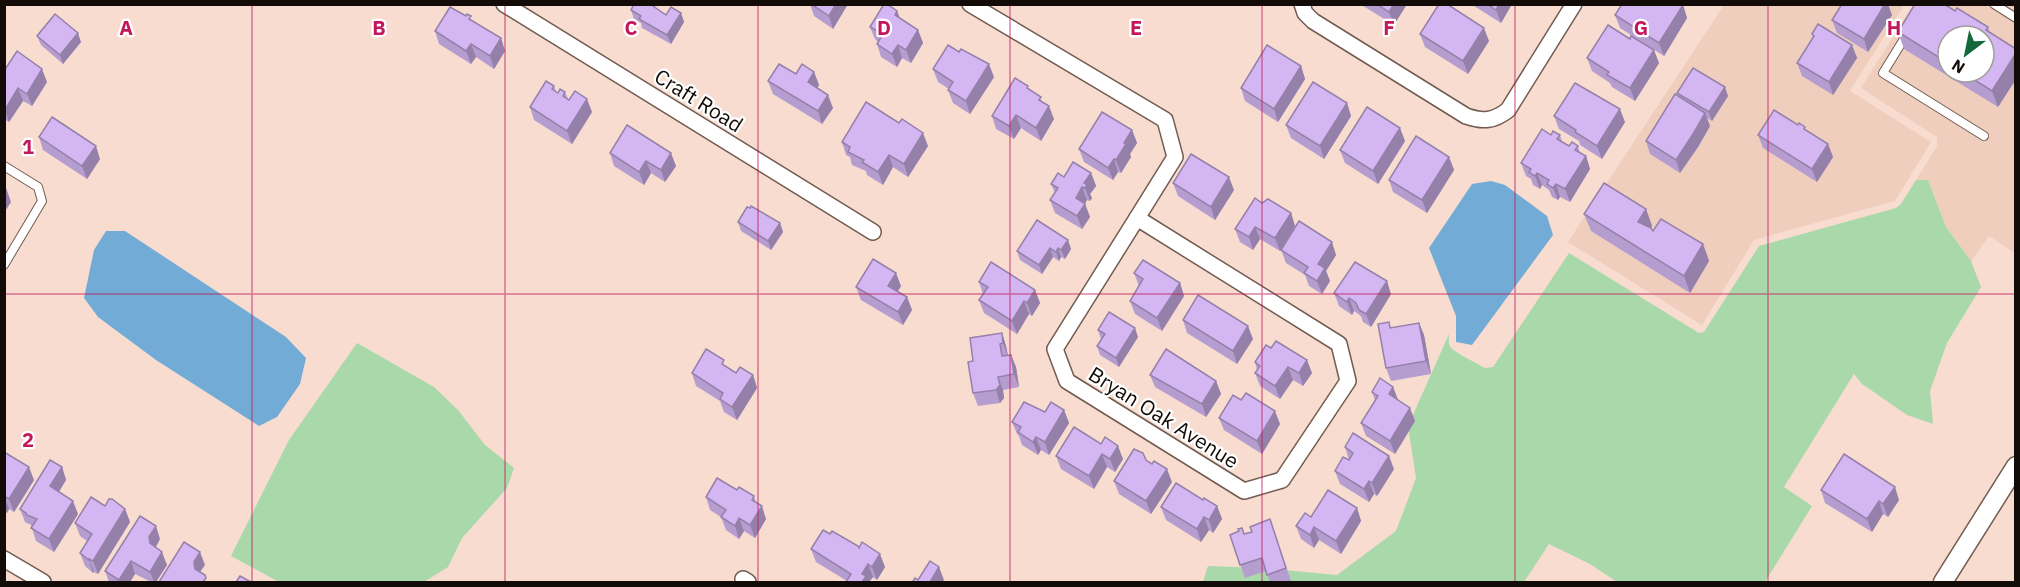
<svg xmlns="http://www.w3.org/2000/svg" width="2020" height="587" font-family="'IBM Plex Sans',sans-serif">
<rect width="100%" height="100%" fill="#f7dccf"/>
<g fill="#f0cebd" fill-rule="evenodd">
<polygon points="1724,5 1904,5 1850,91 1931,142 1895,201 1754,240 1702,325 1568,242"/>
<path d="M1913,5H2015V253L1989,236L1971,261L1946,227L1928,180H1916L1937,146V137L1861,88ZM1948,36H1984V72H1948Z"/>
</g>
<g fill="#a9d9ab">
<path d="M1916,180H1928L1946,227L1971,261L1981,287L1947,343L1930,391L1933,424L1907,415L1862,384L1854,374L1784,487L1812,506L1765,582H1617L1590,564L1549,544L1524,582H1203L1208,566L1262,568L1337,575L1396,531L1416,478L1408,426L1449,334C1449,338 1448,344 1451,348C1458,354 1476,363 1485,368L1493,367L1569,253L1699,333L1704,332L1759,246L1896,208L1901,204Z"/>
<polygon points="357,343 434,387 458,410 485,445 514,468 507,488 462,538 448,567 424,582 279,582 231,556 289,440"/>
</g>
<g fill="#72acd6">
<polygon points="1491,181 1505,185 1547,216 1553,235 1472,345 1456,342 1456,316 1429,248 1472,184"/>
<polygon points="106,231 125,231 286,337 306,358 300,384 277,417 259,426 156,360 98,317 84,298 94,250"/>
</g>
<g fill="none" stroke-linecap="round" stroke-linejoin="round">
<g stroke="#725b50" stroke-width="10">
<g id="service">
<polyline points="1994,4 2016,18"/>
<polyline points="1907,34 1883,73 1984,136"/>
<polyline points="4,166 38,187 42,201 4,265"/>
</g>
</g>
<g stroke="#725b50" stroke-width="18">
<g id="minor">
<polyline points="504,4 873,232"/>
<polyline points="970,4 1165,120 1175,157 1137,218"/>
<path d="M1302,4L1305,13L1313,21L1466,116C1483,122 1494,121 1508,110L1574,4"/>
<polygon points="1137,218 1339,344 1348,381 1282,480 1244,491 1067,381 1055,349"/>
<polyline points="4,559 43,582"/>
<polyline points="743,579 748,582"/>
</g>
</g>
<g stroke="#725b50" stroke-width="21">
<polyline id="tertiary" points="1943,582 2016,466"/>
</g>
<use href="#service" stroke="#fff" stroke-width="8"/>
<use href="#minor" stroke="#fff" stroke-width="15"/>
<use href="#tertiary" stroke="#fff" stroke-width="18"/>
</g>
<g fill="#b69dd0" fill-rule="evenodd">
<polygon points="634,4 654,4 655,8 666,15 681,13 684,22 671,44 642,28 641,23 634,19 631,10"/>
<polygon points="810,4 848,4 833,29 814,16"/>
<polygon points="1360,4 1407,4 1394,25"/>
<polygon points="1471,4 1512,4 1501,23"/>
<polygon points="1683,5 1687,18 1664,56 1620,28 1615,15"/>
<polygon points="897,11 900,19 918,30 923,43 911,63 902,58 897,67 881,57 877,44 878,42 875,39 870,27"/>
<path d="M1955,11L1988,27L1990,33L2016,49V79L1998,107L1904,49L1898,32ZM1948,36L1984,72H1948Z"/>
<polygon points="1892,15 1868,52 1837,33 1832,20"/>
<polygon points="472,21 501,38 505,51 494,69 476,57 471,64 439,44 435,31"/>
<polygon points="1420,34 1489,41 1468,74 1425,47"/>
<polygon points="1812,34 1852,45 1857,58 1833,95 1802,76 1797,63 1813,38"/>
<polygon points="37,36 81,42 63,64 41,45"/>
<polygon points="1630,39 1659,63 1635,101 1612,87 1610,83 1592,71 1587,58"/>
<polygon points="1301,66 1305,79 1278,122 1245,101 1241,88"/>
<polygon points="933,69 994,77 970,114 953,103 948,90 949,89 938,82"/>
<polygon points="4,71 47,82 32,106 23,101 9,122 4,119"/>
<polygon points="814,72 819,85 817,88 833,108 822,124 773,94 768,81 796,74"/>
<polygon points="554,86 556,92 558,93 565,92 568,99 592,112 572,144 534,120 530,107"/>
<polygon points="1029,89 1043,102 1054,119 1041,141 1021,128 1014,139 996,129 992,116"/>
<polygon points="1677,93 1728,96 1712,121 1707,118 1710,126 1698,147 1680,173 1650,154 1646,141 1679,96"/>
<polygon points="1347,103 1351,116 1324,159 1291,138 1286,125"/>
<polygon points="1554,116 1625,122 1602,159 1580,145 1579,141 1559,129"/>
<polygon points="1132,130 1137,143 1130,154 1131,157 1121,173 1118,172 1113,180 1084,162 1079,149"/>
<polygon points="1806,130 1828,144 1833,157 1817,182 1763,148 1758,135"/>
<polygon points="1551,135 1560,135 1562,142 1569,146 1578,146 1580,153 1586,156 1590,169 1570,202 1560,197 1558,200 1552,197 1549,190 1542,185 1540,189 1533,185 1531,179 1526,176 1521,163"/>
<polygon points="39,137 100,159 87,179 43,150"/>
<polygon points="1405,141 1378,184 1345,163 1340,150"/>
<polygon points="842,142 928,146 908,177 893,167 883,185 867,175 866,171 852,165 850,157 846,155"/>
<polygon points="610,153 676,166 665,182 651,173 644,185 614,166"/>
<polygon points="1449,157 1454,170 1427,213 1393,192 1389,180"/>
<polygon points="1091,173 1096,186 1090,194 1092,198 1090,201 1087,200 1085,204 1090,217 1082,229 1055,213 1050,200 1055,193 1051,184 1064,177"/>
<polygon points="1173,183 1234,190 1215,220 1178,196"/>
<polygon points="1262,203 1291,213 1295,226 1280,251 1260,239 1253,250 1240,242 1235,229"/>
<polygon points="1646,209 1652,226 1651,228 1653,231 1703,244 1709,261 1690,293 1591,231 1584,214"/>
<polygon points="1037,220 1071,249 1065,259 1061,257 1059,261 1053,257 1042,274 1020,260 1017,251"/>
<polygon points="738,222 780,223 783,232 771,250 741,231"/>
<polygon points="1281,250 1336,255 1326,271 1330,281 1322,294 1309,286 1305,275 1286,263"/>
<polygon points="1134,273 1180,283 1184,296 1162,331 1135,314 1130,301 1139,286"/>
<polygon points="979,282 1035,290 1040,303 1032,316 1029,314 1017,334 984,313 979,300 983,294"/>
<polygon points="901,286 898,291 907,297 912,310 903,325 861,300 856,287"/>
<polygon points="1334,293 1391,294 1371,327 1363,322 1361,316 1354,311 1352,315 1339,306"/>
<polygon points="1183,320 1253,339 1237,364 1187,333"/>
<polygon points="1389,322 1391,328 1419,323 1424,335 1431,374 1391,381 1386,368"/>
<polygon points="1098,330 1138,337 1119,367 1100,355 1097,346 1101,339"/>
<polygon points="1002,333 1006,346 1008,355 1011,355 1016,367 1019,387 1003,390 1004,398 1000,403 978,406 973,393 973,361"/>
<polygon points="1266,345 1312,373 1303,386 1293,380 1280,399 1260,386 1255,373 1257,370 1255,362"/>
<polygon points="727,367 736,373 753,375 757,388 737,420 724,412 720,401 696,386 692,373"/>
<polygon points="1150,375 1216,381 1221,394 1206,417 1155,387"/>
<polygon points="1393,387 1398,400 1415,421 1395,454 1366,436 1361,423 1375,400 1372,392"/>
<polygon points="1241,400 1280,424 1262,454 1224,430 1219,418"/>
<polygon points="1064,410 1069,423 1049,455 1041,450 1038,455 1022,445 1019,436 1017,434 1012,422 1045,412"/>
<polygon points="1074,427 1123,459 1115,472 1107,467 1094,489 1061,469 1056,456"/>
<polygon points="1345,447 1394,469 1377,496 1374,494 1369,502 1340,484 1335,471 1349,460"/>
<polygon points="4,452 34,480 14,512 9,509 7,513 4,512"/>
<polygon points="1146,460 1172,482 1151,514 1119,494 1114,481"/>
<polygon points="62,467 66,480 59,492 78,514 54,552 36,541 31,525 25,522 20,509"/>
<polygon points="737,490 754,496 756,503 766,519 755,538 744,531 739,539 726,530 721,517 710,510 706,497"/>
<polygon points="1821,490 1899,500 1888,517 1883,514 1872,532 1825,503"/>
<polygon points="1203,500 1217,506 1222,519 1213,533 1209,530 1201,542 1166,520 1161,507"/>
<polygon points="105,506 125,509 130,522 98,574 94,572 93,573 85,566 80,553 87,541 80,536 75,523"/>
<polygon points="1357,508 1361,521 1341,554 1319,540 1314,548 1301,539 1296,526 1311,517"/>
<polygon points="1270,519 1291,581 1286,582 1270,582 1266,571 1245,578 1230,535 1239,531 1244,534 1252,532"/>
<polygon points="830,534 859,548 885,567 877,580 873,577 869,582 846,582 847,581 816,562 811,549"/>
<polygon points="160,539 156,547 167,565 156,582 151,582 135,574 130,582 109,582 105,571"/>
</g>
<g fill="#9480a9">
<polygon points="836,4 848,4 833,29 829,16"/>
<polygon points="1394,4 1407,4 1394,25 1389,12"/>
<polygon points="1499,4 1512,4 1501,23 1496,10"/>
<polygon points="1885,4 1888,4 1892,15 1868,52 1864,39"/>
<polygon points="1683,5 1687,18 1664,56 1659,43"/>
<polygon points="897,11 902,24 895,15"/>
<polygon points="681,13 684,22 671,44 667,35"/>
<polygon points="1484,28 1489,41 1468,74 1463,61"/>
<polygon points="918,30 923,43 911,63 906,50"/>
<polygon points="78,33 81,42 63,64 60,55"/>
<polygon points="501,38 505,51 494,69 490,56"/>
<polygon points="471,44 476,57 471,64 466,51"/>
<polygon points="898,45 902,58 897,67 892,54"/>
<polygon points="1852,45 1857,58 1833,95 1829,82"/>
<polygon points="1654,50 1659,63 1635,101 1630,88"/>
<polygon points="2016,53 2016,79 1998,107 1992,91"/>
<polygon points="989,64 994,77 970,114 966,101"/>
<polygon points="1301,66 1305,79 1278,122 1274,109"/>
<polygon points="42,69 47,82 32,106 27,94"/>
<polygon points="814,72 819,85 813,95 808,82"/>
<polygon points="1725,87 1728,96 1712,121 1709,112"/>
<polygon points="18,88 23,101 9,122 5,110"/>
<polygon points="828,95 833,108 822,124 818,111"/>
<polygon points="587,99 592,112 572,144 567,131"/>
<polygon points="1347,103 1351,116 1324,159 1320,146"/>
<polygon points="1049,106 1054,119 1041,141 1036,128"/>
<polygon points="1620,109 1625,122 1602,159 1597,146"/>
<polygon points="1705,113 1710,126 1698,147 1680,173 1676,160"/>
<polygon points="1016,115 1021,128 1014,139 1009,126"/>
<polygon points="1400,128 1405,141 1378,184 1373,171"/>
<polygon points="1132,130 1137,143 1130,154 1131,157 1121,173 1116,160 1124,143"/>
<polygon points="923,133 928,146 908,177 904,164"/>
<polygon points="1828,144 1833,157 1817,182 1812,169"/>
<polygon points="96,146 100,159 87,179 82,166"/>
<polygon points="671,153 676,166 665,182 661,170"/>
<polygon points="889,155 893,167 883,185 878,172"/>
<polygon points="1586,156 1590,169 1570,202 1565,189"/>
<polygon points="1449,157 1454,170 1427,213 1422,200"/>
<polygon points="1114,159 1118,172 1113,180 1108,168"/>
<polygon points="646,161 651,173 644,185 639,172"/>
<polygon points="1091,173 1096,186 1090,194 1092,198 1090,201 1085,188 1084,183"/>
<polygon points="1537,173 1542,185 1540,189 1535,176"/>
<polygon points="1229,177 1234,190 1215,220 1211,207"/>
<polygon points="1556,184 1560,197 1558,200 1553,188"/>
<polygon points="5,185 11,202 4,213 4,187"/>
<polygon points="1082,187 1087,200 1080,211 1076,198"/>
<polygon points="1085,204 1090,217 1082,229 1077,216"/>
<polygon points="1646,209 1652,226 1644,238 1638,222"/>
<polygon points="1291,213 1295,226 1280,251 1275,238"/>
<polygon points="780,223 783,232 771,250 768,241"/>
<polygon points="1255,227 1260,239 1253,250 1249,237"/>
<polygon points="1068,240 1071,249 1065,259 1061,250"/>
<polygon points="1332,242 1336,255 1326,271 1330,281 1322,294 1317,281 1318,264"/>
<polygon points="1703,244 1709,261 1690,293 1684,276"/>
<polygon points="1050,248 1053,257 1042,274 1039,265"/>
<polygon points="1058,248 1061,257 1059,261 1056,252"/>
<polygon points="896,273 901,286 893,299 888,286"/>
<polygon points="1387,281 1391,294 1371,327 1366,314"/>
<polygon points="1180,283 1184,296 1162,331 1157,318"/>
<polygon points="1035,290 1040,303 1032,316 1027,303"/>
<polygon points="907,297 912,310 903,325 898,312"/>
<polygon points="1349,298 1354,311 1352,315 1347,302"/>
<polygon points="1024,301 1029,314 1017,334 1012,321"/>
<polygon points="1419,323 1424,335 1431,374 1426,361"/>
<polygon points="1248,326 1253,339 1237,364 1233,351"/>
<polygon points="1135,328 1138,337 1119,367 1116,358"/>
<polygon points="1002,333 1006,346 1008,356 1003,343"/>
<polygon points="1011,355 1016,367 1019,387 1014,374"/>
<polygon points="1307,360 1312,373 1303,386 1299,373"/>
<polygon points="1288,367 1293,380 1280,399 1275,386"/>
<polygon points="753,375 757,388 737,420 732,407"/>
<polygon points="998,377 1003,390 1004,398 1000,403 996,390"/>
<polygon points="1216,381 1221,394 1206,417 1202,404"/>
<polygon points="1393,387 1398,400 1389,394"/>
<polygon points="1410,408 1415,421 1395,454 1390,441"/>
<polygon points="1064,410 1069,423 1049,455 1045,442"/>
<polygon points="1275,411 1280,424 1262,454 1257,441"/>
<polygon points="1036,437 1041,450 1038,455 1033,442"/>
<polygon points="1118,446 1123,459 1115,472 1110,459"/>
<polygon points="1102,454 1107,467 1094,489 1089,476"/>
<polygon points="1389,456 1394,469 1377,496 1372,483"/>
<polygon points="29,467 34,480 14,512 9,499"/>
<polygon points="62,467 66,480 54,499 50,486"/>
<polygon points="1167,469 1172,482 1151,514 1146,501"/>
<polygon points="1369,481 1374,494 1369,502 1364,489"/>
<polygon points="1895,487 1899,500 1888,517 1883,504"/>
<polygon points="4,496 9,509 7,513 4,507"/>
<polygon points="73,501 78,514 54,552 49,539"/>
<polygon points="1879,501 1883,514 1872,532 1867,519"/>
<polygon points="762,506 766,519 755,538 750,525"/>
<polygon points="1217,506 1222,519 1213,533 1209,520"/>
<polygon points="1357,508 1361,521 1341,554 1336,541"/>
<polygon points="125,509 130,522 98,574 93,561"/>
<polygon points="1204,517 1209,530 1201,542 1197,529"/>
<polygon points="739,518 744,531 739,539 735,526"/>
<polygon points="156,526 160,539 154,550 150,543 149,537"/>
<polygon points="1314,527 1319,540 1314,548 1310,535"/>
<polygon points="162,552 167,565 156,582 154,582 150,572"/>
<polygon points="200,552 205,565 198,575 195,569 194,562"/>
<polygon points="880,554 885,567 877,580 872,567"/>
<polygon points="89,559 94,572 93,573 89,560"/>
<polygon points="131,561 135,574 130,582 120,582 119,580"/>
<polygon points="868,564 873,577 869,582 862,582 862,574"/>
<polygon points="939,567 944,580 942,582 930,582"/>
</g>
<g fill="#d4b7f2" stroke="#9480a9" stroke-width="1.5">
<polygon points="634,4 650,4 666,15 671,7 681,13 667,35 639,19 641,16 631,10"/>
<polygon points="811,4 836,4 829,16"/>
<polygon points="884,4 887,4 897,11 895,15 918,30 906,50 898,45 892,54 877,44 883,34 870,27"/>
<polygon points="1377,4 1394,4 1389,12"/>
<polygon points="1439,4 1447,4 1484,28 1463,61 1420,34"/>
<polygon points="1487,4 1499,4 1496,10"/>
<polygon points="1622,4 1681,4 1683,5 1659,43 1615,15"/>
<polygon points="1842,4 1885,4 1864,39 1832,20"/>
<polygon points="1915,4 1944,4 1955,11 1957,8 1988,27 1986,30 2016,49 2016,53 1992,91 1962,72 1984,72 1984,36 1948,36 1948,63 1898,32"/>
<polygon points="450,7 466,16 467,14 471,16 469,19 501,38 490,56 471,44 466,51 435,31"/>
<polygon points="55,14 78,33 60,55 37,36"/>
<polygon points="1818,24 1852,45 1829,82 1797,63 1814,36 1812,34"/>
<polygon points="1608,25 1630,39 1631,36 1654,50 1630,88 1607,75 1609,72 1587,58"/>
<polygon points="948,45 959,52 961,49 989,64 966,101 948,90 953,82 933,69"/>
<polygon points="1267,45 1301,66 1274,109 1241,88"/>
<polygon points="17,51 42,69 27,94 18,88 5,110 4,71"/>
<polygon points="779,64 796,74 802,64 814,72 808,82 828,95 818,111 768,81"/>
<polygon points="1693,68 1725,87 1709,112 1677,93"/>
<polygon points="1015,78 1028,86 1027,88 1041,97 1039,100 1049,106 1036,128 1016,115 1009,126 992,116"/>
<polygon points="546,81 554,86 552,89 558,93 560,89 565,92 563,96 569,100 575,91 587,99 567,131 530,107"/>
<polygon points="1313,82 1347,103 1320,146 1286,125"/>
<polygon points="1575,83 1620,109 1597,146 1575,132 1576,130 1554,116"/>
<polygon points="1675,94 1705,113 1693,134 1676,160 1646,141"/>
<polygon points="866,102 899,123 902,119 923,133 904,164 889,155 878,172 862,162 864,160 848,152 850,147 842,142"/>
<polygon points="1367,107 1400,128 1373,171 1340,150"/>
<polygon points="1774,110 1798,125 1799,123 1805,127 1804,129 1828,144 1812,169 1758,135"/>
<polygon points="1102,112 1132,130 1124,143 1126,144 1116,160 1114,159 1108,168 1079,149"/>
<polygon points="52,117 96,146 82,166 39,137"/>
<polygon points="627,125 671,153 661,170 646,161 639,172 610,153"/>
<polygon points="1542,129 1551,135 1553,131 1560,135 1557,139 1569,146 1572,142 1578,146 1575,150 1586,156 1565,189 1556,184 1553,188 1547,184 1549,180 1537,173 1535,176 1529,172 1531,169 1521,163"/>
<polygon points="1416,136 1449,157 1422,200 1389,180"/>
<polygon points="1191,154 1229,177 1211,207 1173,183"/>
<polygon points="1073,162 1091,173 1084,183 1087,185 1085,188 1082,187 1076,198 1085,204 1077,216 1050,200 1058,188 1051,184 1058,173 1064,177"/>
<polygon points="1604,183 1646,209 1638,222 1651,228 1653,231 1661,219 1703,244 1684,276 1584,214"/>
<polygon points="1255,198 1262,203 1268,199 1291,213 1275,238 1255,227 1249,237 1235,229"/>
<polygon points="751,206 780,223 768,241 738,222 747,207 750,208"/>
<polygon points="1037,220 1068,240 1061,250 1058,248 1056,252 1050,248 1039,265 1017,251"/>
<polygon points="1299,221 1332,242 1318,264 1325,268 1317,281 1304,273 1308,267 1281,250"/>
<polygon points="873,259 896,273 888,286 907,297 898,312 856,287"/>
<polygon points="1143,260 1180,283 1157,318 1130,301 1143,279 1134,273"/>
<polygon points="991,262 1035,290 1027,303 1024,301 1012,321 979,300 988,287 979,282"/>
<polygon points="1355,262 1387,281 1366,314 1359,310 1356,303 1349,298 1347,302 1334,293"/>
<polygon points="1198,295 1248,326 1233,351 1183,320"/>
<polygon points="1109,312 1135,328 1116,358 1097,346 1105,334 1098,330"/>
<polygon points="1389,322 1390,328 1419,323 1426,361 1386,368 1378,324"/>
<polygon points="1002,333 1003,343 1000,344 1002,356 1011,355 1014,374 998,377 1000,385 996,390 973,393 968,362 973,361 970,338"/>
<polygon points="1276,341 1307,360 1299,373 1288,367 1275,386 1255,373 1260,366 1255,362 1266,345 1271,348"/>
<polygon points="706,349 724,360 722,364 736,373 740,367 753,375 732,407 720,399 723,393 692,373"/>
<polygon points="1166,349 1216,381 1202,404 1150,375"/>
<polygon points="1380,378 1393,387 1389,394 1410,408 1390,441 1361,423 1378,396 1372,392"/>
<polygon points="1246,393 1275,411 1257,441 1219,418 1233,395 1241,400"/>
<polygon points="1024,402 1045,412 1051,402 1064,410 1045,442 1036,437 1033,442 1018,432 1021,427 1012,422"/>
<polygon points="1074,427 1101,444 1105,437 1118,446 1110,459 1102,454 1089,476 1056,456"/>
<polygon points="1353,433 1389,456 1372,483 1369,481 1364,489 1335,471 1343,457 1349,460 1353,453 1345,447"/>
<polygon points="1134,449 1143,453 1146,460 1152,464 1154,461 1167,469 1146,501 1114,481"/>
<polygon points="4,452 29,467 9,499 4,496"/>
<polygon points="1844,454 1895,487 1883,504 1879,501 1867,519 1821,490"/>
<polygon points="50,460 62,467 50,486 73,501 49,539 31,528 37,519 27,515 26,513 20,509"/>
<polygon points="717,478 737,490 739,487 754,496 752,500 762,506 750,525 739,518 735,526 721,517 726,510 706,497"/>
<polygon points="1176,483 1203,500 1204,498 1217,506 1209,520 1204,517 1197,529 1161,507"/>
<polygon points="1328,490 1357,508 1336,541 1314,527 1310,535 1296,526 1305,513 1311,517"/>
<polygon points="91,497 105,506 109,499 112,499 125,509 93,561 89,559 89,560 80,553 92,534 75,523"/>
<polygon points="140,516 156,526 149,537 150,543 162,552 150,572 131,561 119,580 105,571"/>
<polygon points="1270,519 1286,568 1267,575 1262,558 1240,565 1230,535 1239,531 1238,529 1242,528 1244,534 1252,532 1250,527"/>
<polygon points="823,530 830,534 832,531 858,546 859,548 862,542 880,554 872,567 868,564 862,574 866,576 862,582 846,582 851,574 811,549"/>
<polygon points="184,542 200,552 194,562 195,569 205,575 206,578 203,582 159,582"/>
<polygon points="930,561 939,567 930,582 915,582 913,581 915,578 918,580"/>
<polygon points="240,576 251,582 236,582"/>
</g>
<path fill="none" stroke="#c2185b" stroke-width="1.5" stroke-opacity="0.55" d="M252,4V582M505,4V582M758,4V582M1010,4V582M1262,4V582M1515,4V582M1768,4V582M4,294H2016"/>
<g text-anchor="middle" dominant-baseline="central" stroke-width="4.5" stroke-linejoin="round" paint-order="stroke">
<g font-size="21" fill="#130b07" stroke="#fff">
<text transform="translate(699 100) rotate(32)">Craft Road</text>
<text transform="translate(1164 417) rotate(32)">Bryan Oak Avenue</text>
</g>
</g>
<g font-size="20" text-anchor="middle" font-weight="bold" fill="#c2185b" stroke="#fff" stroke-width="4.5" stroke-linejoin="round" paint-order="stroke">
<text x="126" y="35">A</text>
<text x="379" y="35">B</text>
<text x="631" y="35">C</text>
<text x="884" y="35">D</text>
<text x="1136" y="35">E</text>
<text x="1389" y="35">F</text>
<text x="1641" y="35">G</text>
<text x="1894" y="35">H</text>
<text x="28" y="154">1</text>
<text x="28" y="447">2</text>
</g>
<rect width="2020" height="587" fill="none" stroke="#130b07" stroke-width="12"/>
<g transform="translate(1966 54) rotate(212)"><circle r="28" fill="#ffffff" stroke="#a19d9c" stroke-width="1.5"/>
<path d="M0-4.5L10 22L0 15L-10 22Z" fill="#146839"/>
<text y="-9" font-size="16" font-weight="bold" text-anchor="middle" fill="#130b07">N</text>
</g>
</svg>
